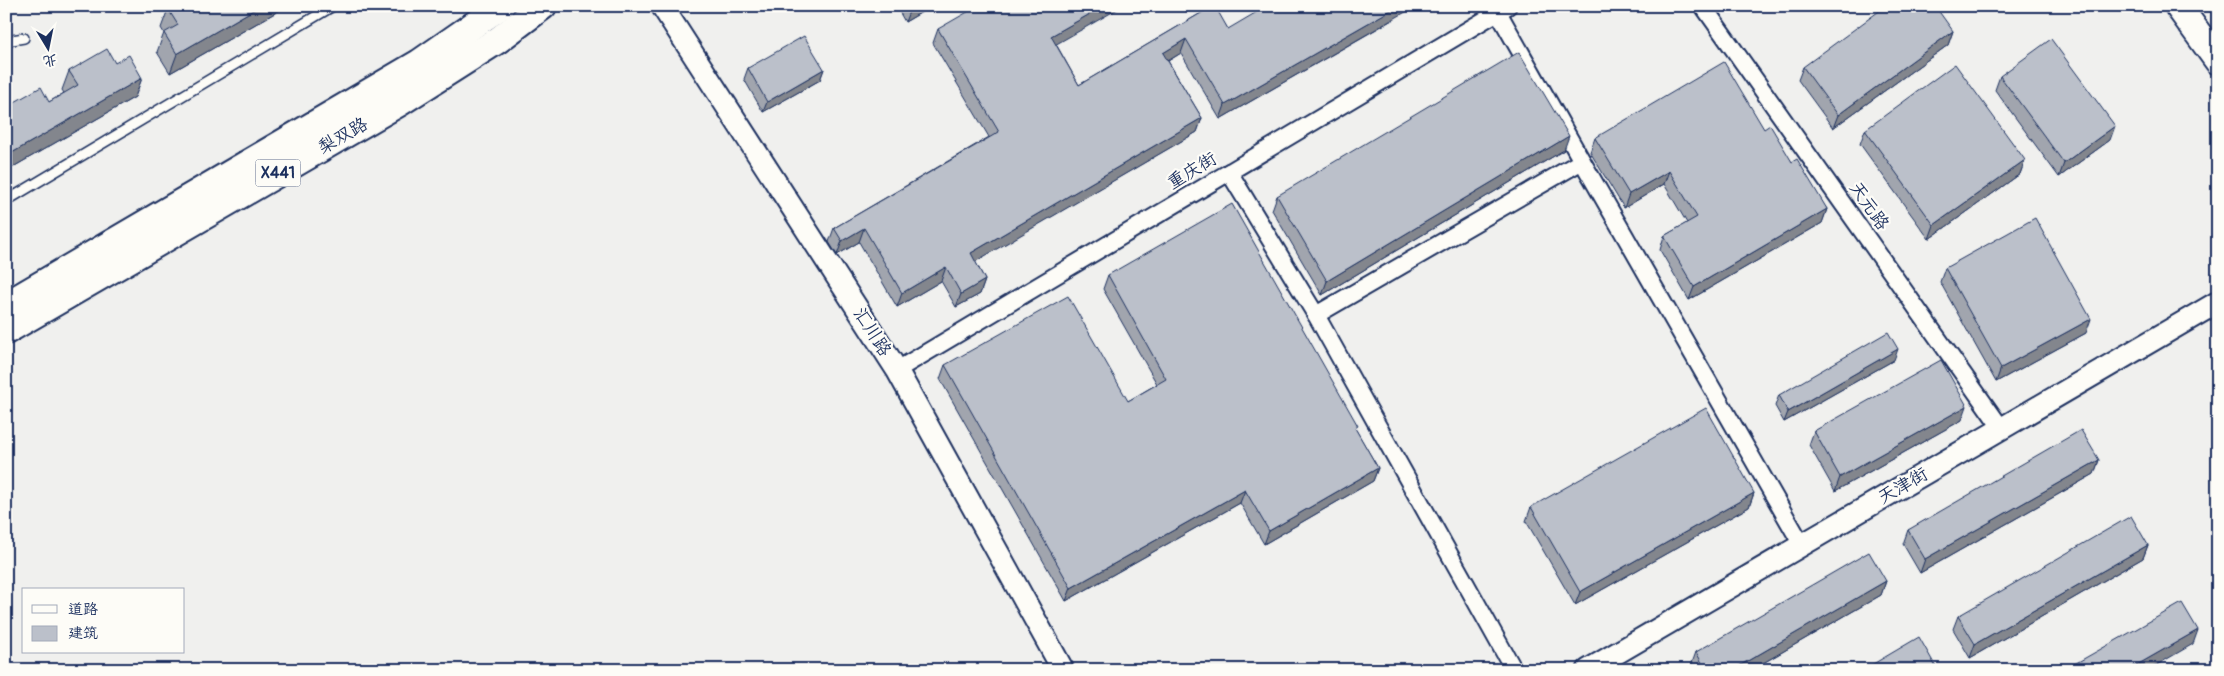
<svg xmlns="http://www.w3.org/2000/svg" width="2224" height="676" font-family="Pangolin,'LXGW WenKai TC',sans-serif">
<rect width="100%" height="100%" fill="#f0f0ee"/>
<filter id="ink" filterUnits="userSpaceOnUse"><feTurbulence type="fractalNoise" baseFrequency=".02" numOctaves="2"/><feDisplacementMap in="SourceGraphic" scale="10" xChannelSelector="R" yChannelSelector="G"/><feConvolveMatrix kernelMatrix="1 2 1 2 8 2 1 2 1" color-interpolation-filters="sRGB"/></filter>
<g filter="url(#ink)">
<g fill="none" stroke-linecap="round" stroke-linejoin="round">
<g stroke="#1b2f5e" stroke-width="12">
<g id="service">
<polyline points="6,41 24,38"/>
<polyline points="6,201 333,6"/>
</g>
</g>
<g stroke="#1b2f5e" stroke-width="20">
<g id="minor">
<polyline points="1703,6 2002,429"/>
<polyline points="1582,161 1802,545"/>
<polyline points="1229,172 1316,315 1514,670"/>
<polyline points="1316,315 1582,161 1498,12"/>
<polyline points="897,370 1508,6"/>
</g>
</g>
<g stroke="#1b2f5e" stroke-width="25">
<g id="tertiary">
<polyline points="662,6 897,370 1063,670"/>
<polyline points="1588,670 2218,302"/>
</g>
</g>
<g stroke="#1b2f5e" stroke-width="30">
<g id="primary">
<polyline points="2178,6 2218,61"/>
<polyline points="6,305 419,63 501,6"/>
<polyline points="6,331 399,103 498,40 543,6"/>
</g>
</g>
<use href="#service" stroke="#fdfcf7" stroke-width="9"/>
<use href="#minor" stroke="#fdfcf7" stroke-width="16"/>
<use href="#tertiary" stroke="#fdfcf7" stroke-width="21"/>
<use href="#primary" stroke="#fdfcf7" stroke-width="26"/>
</g>
<g fill="#a1a5ae" stroke="#1b2f5e">
<polygon points="172,6 287,6 170,73 157,52 164,33 161,28 168,9"/>
<polygon points="896,6 932,6 905,22"/>
<polygon points="1213,6 1228,29 1394,19 1220,119 1181,53 1168,61 1202,118 1197,132 975,261 985,280 980,294 956,307 941,281 897,307 859,242 837,255 829,242 834,228 989,137 933,43 938,29 1056,44 1079,85"/>
<polygon points="1953,31 1948,45 1833,128 1798,80 1803,67"/>
<polygon points="115,63 142,78 135,97 6,171 6,107 49,102 64,93 62,90 69,71"/>
<polygon points="748,68 824,69 820,80 763,112 744,79"/>
<polygon points="2000,76 2110,140 2059,177 1995,90"/>
<polygon points="1764,129 1792,162 1827,209 1822,223 1689,300 1660,250 1664,236 1687,223 1664,184 1624,208 1590,152 1595,138"/>
<polygon points="1865,130 2025,160 2020,174 1929,239 1860,144"/>
<polygon points="1564,150 1322,295 1272,210 1277,196"/>
<polygon points="1945,268 2086,333 1996,382 1940,282"/>
<polygon points="1108,275 1356,430 1378,468 1373,481 1264,544 1240,503 1066,601 940,379 945,365 1128,401 1157,384 1103,289"/>
<polygon points="1894,360 1784,422 1775,406 1779,395"/>
<polygon points="1962,420 1835,491 1809,445 1814,431"/>
<polygon points="2099,460 2094,474 1920,573 1903,544 1908,530"/>
<polygon points="1754,493 1749,507 1575,605 1526,521 1531,507"/>
<polygon points="2148,545 2143,558 1970,658 1953,629 1958,616"/>
<polygon points="1886,581 1881,595 1751,670 1693,670 1691,666 1696,652"/>
</g>
<g fill="#83868d" stroke="#1b2f5e">
<polygon points="260,6 287,6 170,73 177,54"/>
<polygon points="914,6 932,6 905,22 910,9"/>
<polygon points="1104,6 1123,6 1046,50 1051,36"/>
<polygon points="1398,6 1416,6 1220,119 1225,105"/>
<polygon points="1953,31 1948,45 1833,128 1838,115"/>
<polygon points="1186,39 1181,53 1158,67 1163,53"/>
<polygon points="824,69 820,80 763,112 767,102"/>
<polygon points="142,78 135,97 6,171 6,165 10,154"/>
<polygon points="1202,118 1197,132 966,267 971,253"/>
<polygon points="2115,126 2110,140 2059,177 2064,163"/>
<polygon points="1569,136 1564,150 1322,295 1327,281"/>
<polygon points="2025,160 2020,174 1929,239 1934,225"/>
<polygon points="1669,171 1664,184 1624,208 1629,194"/>
<polygon points="1827,209 1822,223 1689,300 1694,287"/>
<polygon points="864,228 859,242 837,255 842,241"/>
<polygon points="946,267 941,281 897,307 902,293"/>
<polygon points="985,280 980,294 956,307 961,294"/>
<polygon points="2091,319 2086,333 1996,382 2001,368"/>
<polygon points="1898,349 1894,360 1784,422 1788,412"/>
<polygon points="1967,406 1962,420 1835,491 1840,477"/>
<polygon points="2099,460 2094,474 1920,573 1925,559"/>
<polygon points="1378,468 1373,481 1264,544 1269,531"/>
<polygon points="1245,490 1240,503 1066,601 1071,588"/>
<polygon points="1754,493 1749,507 1575,605 1580,592"/>
<polygon points="2148,545 2143,558 1970,658 1975,644"/>
<polygon points="1886,581 1881,595 1751,670 1732,670"/>
<polygon points="2198,630 2193,644 2148,670 2128,670"/>
</g>
<g fill="#bbc0ca" stroke="#1b2f5e">
<polygon points="172,6 260,6 177,54 164,33 178,25 168,9"/>
<polygon points="978,6 1104,6 1051,36 1079,85 1213,6 1215,6 1228,29 1267,6 1398,6 1225,105 1186,39 1163,53 1202,118 971,253 985,280 961,294 946,267 902,293 864,228 842,241 834,228 999,132 938,29"/>
<polygon points="1886,6 1935,6 1953,31 1838,115 1803,67"/>
<polygon points="804,36 824,69 767,102 748,68"/>
<polygon points="2051,39 2115,126 2064,163 2000,76"/>
<polygon points="107,49 115,63 129,55 142,78 10,154 6,147 6,126 12,123 6,113 6,107 41,87 49,102 78,85 69,71"/>
<polygon points="1519,52 1569,136 1327,281 1277,196"/>
<polygon points="1724,62 1764,129 1770,125 1792,162 1797,159 1827,209 1694,287 1664,236 1697,217 1669,171 1629,194 1595,138"/>
<polygon points="1955,64 2025,160 1934,225 1865,130"/>
<polygon points="1232,204 1358,426 1355,428 1378,468 1269,531 1245,490 1071,588 945,365 1068,296 1128,401 1166,379 1108,275"/>
<polygon points="2035,218 2091,319 2001,368 1945,268"/>
<polygon points="1888,332 1898,349 1788,412 1779,395"/>
<polygon points="1941,360 1967,406 1840,477 1814,431"/>
<polygon points="1706,408 1754,493 1580,592 1531,507"/>
<polygon points="2081,430 2099,460 1925,559 1908,530"/>
<polygon points="2131,516 2148,545 1975,644 1958,616"/>
<polygon points="1869,552 1886,581 1732,670 1706,670 1696,652"/>
<polygon points="2182,603 2198,630 2128,670 2064,670"/>
<polygon points="1919,637 1936,667 1931,670 1863,670"/>
</g>
</g>
<g text-anchor="middle" dominant-baseline="central" stroke-width="4.5" stroke-linejoin="round" paint-order="stroke">
<rect fill="#fdfcf7" stroke="#5f6c8c" stroke-width="1" x="255.5" y="159.5" width="45" height="27" rx="4"/>
<g font-size="16" font-weight="bold" fill="#1b2f5e">
<text x="278" y="173">X441</text>
</g>
<g font-size="18" fill="#1b2f5e" stroke="#fdfcf7">
<text transform="translate(343 136) rotate(-30)">梨双路</text>
<text transform="translate(1192 171) rotate(-31)">重庆街</text>
<text transform="translate(1869 206) rotate(55)">天元路</text>
<text transform="translate(872 332) rotate(57)">汇川路</text>
<text transform="translate(1903 486) rotate(-30)">天津街</text>
</g>
</g>
<rect width="2224" height="676" fill="none" stroke="#fdfcf7" stroke-width="25"/>
<rect x="12" y="12" width="2199" height="651" fill="none" stroke="#1b2f5e" stroke-width="2" filter="url(#ink)"/>
<rect x="22" y="588" width="162" height="65" fill="#fdfcf7" stroke="#a3aaba"/>
<rect x="32" y="605" width="25" height="8" fill="#fdfcf7" stroke="#a3aaba"/>
<text x="68" y="614" font-size="15" fill="#1b2f5e">道路</text>
<rect x="32" y="626" width="25" height="15" fill="#bbc0ca" stroke="#a3aaba"/>
<text x="68" y="638" font-size="15" fill="#1b2f5e">建筑</text>
<g transform="translate(48 48) rotate(170)" stroke="#fdfcf7" stroke-width="4" paint-order="stroke">
<path d="M0-4L9 19L0 12L-9 19Z" fill="#1b2f5e"/>
<text y="-8" font-size="14" font-weight="bold" text-anchor="middle" fill="#1b2f5e">北</text>
</g>
</svg>
